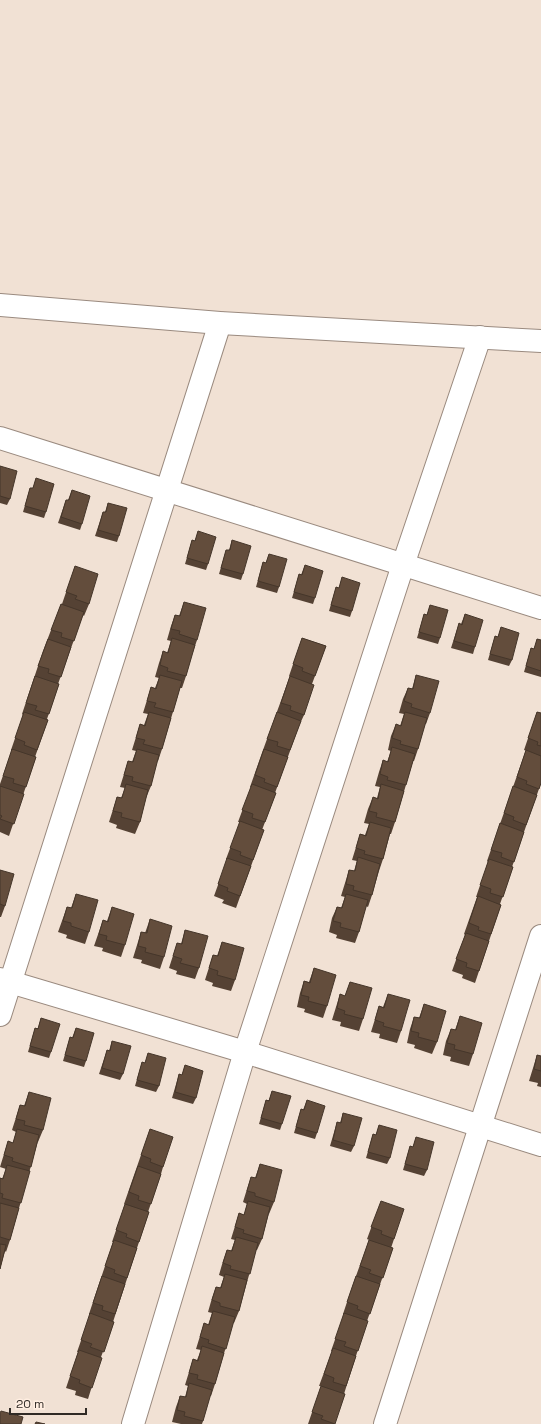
<svg xmlns="http://www.w3.org/2000/svg" width="541" height="1424" font-family="'Space Grotesk',sans-serif">
<rect width="100%" height="100%" fill="#f1e1d4"/>
<g fill="none" stroke-linecap="round" stroke-linejoin="round">
<g stroke="#9a8a7f" stroke-width="24">
<g id="minor">
<polyline points="0,305 220,323 541,341"/>
<polyline points="0,438 541,608"/>
<polyline points="0,979 245,1052 541,1145"/>
<polyline points="0,1015 220,323"/>
<polyline points="133,1424 245,1052 403,565 480,337"/>
<polyline points="385,1424 541,936"/>
</g>
</g>
<use href="#minor" stroke="#fff" stroke-width="22"/>
</g>
<g fill="#554234">
<polygon points="0,466 10,499 7,505 0,503"/>
<polygon points="36,478 46,512 44,518 23,512 30,488 33,488"/>
<polygon points="72,490 82,524 80,530 58,523 66,500 68,500"/>
<polygon points="108,503 119,536 117,542 95,536 103,512 105,512"/>
<polygon points="198,531 208,564 206,570 185,564 192,540 195,541"/>
<polygon points="232,540 243,574 241,580 219,574 226,550 229,550"/>
<polygon points="269,554 279,587 277,593 256,587 263,562 266,563"/>
<polygon points="305,565 315,598 313,604 292,598 299,574 301,575"/>
<polygon points="75,566 89,604 84,616 83,615 58,684 59,684 47,719 48,720 35,757 36,757 9,836 0,832 0,784 12,750 11,750 23,715 22,714 43,651 61,604 62,604"/>
<polygon points="342,577 352,611 350,617 329,611 336,587 339,588"/>
<polygon points="184,602 197,640 193,652 193,651 186,676 182,688 180,688 162,749 158,761 157,761 151,786 146,798 140,822 135,834 116,828 117,825 109,822 117,797 121,798 125,788 120,787 128,761 132,762 136,751 132,750 140,724 144,725 148,714 143,713 151,687 155,688 159,678 155,677 159,663 163,651 167,653 171,641 167,640 171,626 175,615 179,616"/>
<polygon points="430,605 440,638 438,644 417,638 424,614 427,615"/>
<polygon points="465,614 475,647 473,654 451,648 459,623 461,624"/>
<polygon points="501,627 512,660 509,666 488,660 495,636 498,637"/>
<polygon points="302,638 326,646 312,684 304,715 299,726 275,793 276,793 262,830 264,830 236,908 222,903 224,900 214,896 227,860 226,859 240,822 238,822 251,787 250,787 263,750 290,676 289,676"/>
<polygon points="537,639 541,640 541,677 524,672 531,648 534,649"/>
<polygon points="416,675 430,713 426,724 425,724 418,749 414,761 413,761 395,822 391,834 390,834 383,859 379,871 372,895 368,907 366,906 359,932 355,943 336,938 337,935 329,932 332,918 337,907 341,908 345,897 341,896 349,870 354,871 357,861 352,860 360,834 365,835 369,824 364,823 368,809 373,797 377,798 380,787 375,786 379,772 383,760 387,762 391,751 388,750 391,736 396,724 400,726 404,714 399,713 403,699 408,688 412,689"/>
<polygon points="537,712 541,713 541,783 524,832 512,867 513,867 500,904 501,905 475,983 462,978 463,975 452,971 465,935 464,934 477,897 476,897 488,862 487,861 526,750 534,753 524,750"/>
<polygon points="0,870 5,906 1,917 0,917"/>
<polygon points="76,894 89,932 85,944 66,938 67,935 58,932 67,907 71,908"/>
<polygon points="112,907 125,945 121,957 102,951 103,948 94,946 103,920 107,921"/>
<polygon points="150,919 164,957 160,969 141,963 142,960 133,958 141,932 145,933"/>
<polygon points="185,930 199,968 195,979 176,974 177,971 169,968 177,943 181,944"/>
<polygon points="222,942 235,980 231,991 212,986 213,983 205,980 213,955 217,956"/>
<polygon points="314,968 327,1006 323,1018 304,1012 305,1009 297,1007 300,993 304,981 309,982"/>
<polygon points="350,982 363,1019 359,1031 340,1026 341,1022 332,1020 340,994 345,996"/>
<polygon points="388,994 401,1031 397,1043 379,1038 380,1034 371,1032 379,1006 383,1007"/>
<polygon points="424,1004 437,1042 432,1054 414,1048 415,1045 407,1043 410,1029 414,1017 419,1018"/>
<polygon points="460,1016 473,1054 469,1066 450,1061 451,1057 443,1055 446,1041 451,1029 455,1030"/>
<polygon points="41,1018 51,1052 49,1058 28,1052 35,1028 38,1028"/>
<polygon points="76,1028 86,1061 84,1067 63,1061 70,1037 72,1038"/>
<polygon points="112,1041 123,1074 120,1080 99,1074 107,1050 109,1051"/>
<polygon points="148,1053 159,1086 156,1092 135,1086 142,1062 145,1063"/>
<polygon points="537,1055 541,1056 541,1087 537,1086 538,1083 529,1081"/>
<polygon points="185,1065 196,1098 193,1104 172,1098 179,1074 182,1075"/>
<polygon points="272,1091 282,1124 280,1130 259,1124 266,1100 269,1100"/>
<polygon points="29,1092 43,1130 38,1142 38,1141 10,1240 6,1252 5,1251 0,1269 0,1178 2,1179 6,1169 0,1167 8,1141 13,1143 16,1132 12,1130 20,1105 24,1106"/>
<polygon points="307,1100 317,1133 315,1139 294,1133 301,1109 303,1110"/>
<polygon points="343,1113 354,1146 351,1152 330,1146 337,1122 340,1123"/>
<polygon points="379,1125 390,1158 387,1164 366,1158 373,1134 376,1135"/>
<polygon points="150,1129 163,1167 161,1174 148,1212 149,1212 137,1248 113,1322 114,1322 101,1357 88,1399 75,1395 76,1391 66,1388 78,1352 77,1352 90,1315 89,1314 113,1242 112,1242 125,1204 124,1204"/>
<polygon points="416,1137 427,1170 424,1176 403,1170 410,1146 413,1147"/>
<polygon points="260,1164 274,1202 269,1214 269,1213 262,1239 257,1250 256,1250 239,1311 234,1323 233,1323 215,1384 211,1396 210,1396 203,1421 202,1424 181,1424 172,1422 176,1407 180,1396 185,1397 188,1386 185,1385 193,1359 197,1360 201,1350 196,1349 204,1323 208,1325 212,1313 208,1312 212,1298 216,1287 220,1288 224,1277 219,1275 223,1261 227,1250 231,1251 235,1240 231,1239 239,1213 244,1215 247,1204 243,1202 247,1189 251,1177 255,1178"/>
<polygon points="381,1201 394,1239 391,1248 393,1248 367,1321 344,1394 345,1394 334,1424 308,1424 321,1386 319,1386 332,1351 331,1351 344,1314 343,1314 352,1287 369,1240 367,1239"/>
</g>
<g fill="#634d3c" stroke="#45362a">
<polygon points="0,466 17,471 10,499 0,496"/>
<polygon points="36,478 54,484 46,512 25,506 30,488 33,488"/>
<polygon points="72,490 90,496 82,524 61,517 66,500 69,500"/>
<polygon points="108,503 127,508 119,536 98,530 103,512 106,512"/>
<polygon points="198,531 216,537 208,564 187,558 192,540 195,541"/>
<polygon points="232,540 251,546 243,574 221,568 226,550 230,550"/>
<polygon points="269,554 287,559 279,587 258,581 263,562 266,563"/>
<polygon points="305,565 323,571 315,598 294,592 299,574 302,575"/>
<polygon points="75,566 98,574 89,604 75,599 77,596 66,592"/>
<polygon points="342,577 360,583 352,611 331,605 336,587 339,588"/>
<polygon points="184,602 206,608 197,640 179,634 180,631 171,629 175,615 180,616"/>
<polygon points="61,604 84,612 74,641 61,637 62,633 51,630"/>
<polygon points="430,605 448,610 440,638 419,632 424,614 427,615"/>
<polygon points="465,614 483,620 475,647 454,641 459,623 462,625"/>
<polygon points="501,627 519,633 512,660 490,654 495,636 498,637"/>
<polygon points="172,638 195,645 186,676 167,671 168,668 160,665 163,651 168,653"/>
<polygon points="302,638 326,646 315,676 302,671 303,668 293,664"/>
<polygon points="48,639 71,647 61,677 48,673 49,669 38,666"/>
<polygon points="537,639 541,640 541,671 526,666 531,648 534,649"/>
<polygon points="160,675 182,681 173,712 154,707 156,703 147,701 151,687 156,689"/>
<polygon points="416,675 439,681 430,713 411,707 412,704 404,701 408,688 413,689"/>
<polygon points="35,676 59,684 49,714 35,710 37,706 26,703"/>
<polygon points="290,676 314,685 304,715 290,710 291,706 281,703"/>
<polygon points="24,712 48,720 37,750 24,745 25,742 15,738"/>
<polygon points="149,712 171,718 162,749 143,744 145,740 136,738 140,724 145,726"/>
<polygon points="277,712 301,721 290,750 277,746 278,742 267,739"/>
<polygon points="405,712 427,718 418,749 400,744 401,741 392,738 396,724 401,726"/>
<polygon points="537,712 541,713 541,746 537,745 538,742 528,738"/>
<polygon points="392,747 415,754 406,785 387,780 388,777 380,774 383,760 388,762"/>
<polygon points="12,749 36,757 26,787 13,783 14,779 3,776"/>
<polygon points="137,749 159,755 151,786 132,781 133,777 124,775 128,761 133,762"/>
<polygon points="264,749 288,757 277,787 264,782 265,779 255,775"/>
<polygon points="526,750 541,756 541,783 539,789 526,784 527,781 517,777"/>
<polygon points="126,784 148,790 140,822 121,817 122,813 113,811 117,797 122,798"/>
<polygon points="252,784 276,793 265,822 252,818 253,814 242,810"/>
<polygon points="381,784 404,791 395,822 376,817 377,813 369,811 373,797 378,799"/>
<polygon points="0,786 24,794 14,824 0,819 2,816 0,815"/>
<polygon points="513,786 537,795 526,825 513,820 514,817 504,813"/>
<polygon points="240,821 264,830 253,860 240,855 241,852 230,848"/>
<polygon points="370,822 391,828 383,859 364,854 365,851 356,848 360,834 366,836"/>
<polygon points="500,823 524,832 514,862 501,857 502,853 491,850"/>
<polygon points="358,857 380,864 372,895 353,890 354,886 346,884 349,870 355,871"/>
<polygon points="227,858 251,866 240,896 227,891 228,888 218,884"/>
<polygon points="489,859 513,867 503,897 490,893 491,889 480,885"/>
<polygon points="0,870 14,874 5,906 0,904"/>
<polygon points="76,894 98,900 89,932 71,926 71,923 63,921 67,907 72,908"/>
<polygon points="346,894 368,900 359,932 340,927 341,923 333,921 337,907 342,908"/>
<polygon points="478,896 501,905 491,934 478,930 479,927 469,923"/>
<polygon points="112,907 134,914 125,945 106,940 107,936 99,934 103,920 108,922"/>
<polygon points="150,919 172,926 164,957 145,952 146,948 138,946 141,932 147,933"/>
<polygon points="185,930 208,936 199,968 180,963 182,959 173,956 177,943 182,944"/>
<polygon points="466,933 489,941 479,971 466,967 467,963 456,959"/>
<polygon points="222,942 244,948 235,980 217,975 218,971 209,968 213,955 218,956"/>
<polygon points="314,968 336,975 327,1006 308,1001 309,997 301,995 304,981 310,983"/>
<polygon points="350,982 372,988 363,1019 344,1014 345,1011 337,1008 340,994 345,996"/>
<polygon points="388,994 410,1000 401,1031 383,1026 384,1023 375,1020 379,1006 384,1008"/>
<polygon points="424,1004 446,1011 437,1042 418,1037 419,1033 411,1031 414,1017 420,1018"/>
<polygon points="460,1016 482,1023 473,1054 454,1049 455,1045 447,1043 451,1029 456,1030"/>
<polygon points="41,1018 60,1024 51,1052 30,1046 35,1028 38,1029"/>
<polygon points="76,1028 94,1033 86,1061 65,1055 70,1037 73,1038"/>
<polygon points="112,1041 131,1046 123,1074 102,1068 107,1050 110,1051"/>
<polygon points="148,1053 166,1058 159,1086 137,1080 142,1062 145,1063"/>
<polygon points="537,1055 541,1056 541,1071 534,1069"/>
<polygon points="185,1065 203,1071 196,1098 175,1092 179,1074 182,1075"/>
<polygon points="272,1091 291,1096 282,1124 261,1118 266,1100 269,1101"/>
<polygon points="29,1092 51,1098 43,1130 24,1125 25,1121 16,1119 20,1105 25,1106"/>
<polygon points="307,1100 325,1106 317,1133 296,1127 301,1109 304,1110"/>
<polygon points="343,1113 362,1118 354,1146 333,1140 337,1122 341,1123"/>
<polygon points="379,1125 397,1130 390,1158 368,1152 373,1134 376,1135"/>
<polygon points="17,1129 39,1135 31,1167 12,1161 13,1158 4,1155 8,1141 13,1143"/>
<polygon points="150,1129 173,1137 163,1167 150,1162 151,1159 141,1155"/>
<polygon points="416,1137 434,1142 427,1170 405,1164 410,1146 413,1147"/>
<polygon points="260,1164 282,1170 274,1202 255,1196 255,1193 247,1191 251,1177 256,1178"/>
<polygon points="7,1165 30,1171 21,1203 2,1198 3,1194 0,1193 0,1178 3,1179"/>
<polygon points="138,1166 161,1174 151,1204 138,1200 139,1196 129,1192"/>
<polygon points="248,1201 270,1207 262,1239 243,1233 244,1230 235,1227 239,1213 244,1215"/>
<polygon points="381,1201 404,1209 394,1239 381,1234 382,1231 371,1227"/>
<polygon points="0,1203 19,1208 10,1240 0,1237"/>
<polygon points="125,1204 149,1212 139,1242 126,1237 127,1234 116,1230"/>
<polygon points="236,1237 258,1243 250,1274 230,1269 231,1266 223,1263 227,1250 232,1251"/>
<polygon points="114,1240 137,1248 127,1278 114,1273 115,1270 105,1266"/>
<polygon points="369,1240 393,1248 383,1278 369,1273 371,1270 360,1266"/>
<polygon points="0,1244 6,1245 0,1269"/>
<polygon points="225,1274 247,1280 239,1311 220,1306 220,1303 212,1300 216,1287 221,1288"/>
<polygon points="102,1276 125,1284 115,1314 102,1310 103,1306 93,1303"/>
<polygon points="356,1276 380,1284 370,1314 357,1309 358,1306 347,1302"/>
<polygon points="213,1311 235,1317 226,1349 208,1343 209,1340 200,1337 204,1323 209,1325"/>
<polygon points="90,1313 114,1322 104,1352 90,1347 92,1344 81,1340"/>
<polygon points="344,1313 368,1321 358,1351 344,1346 346,1342 335,1339"/>
<polygon points="202,1346 224,1353 215,1384 197,1379 198,1375 189,1373 193,1359 198,1361"/>
<polygon points="333,1348 356,1356 346,1386 333,1382 334,1378 324,1374"/>
<polygon points="79,1350 102,1358 92,1388 79,1383 80,1380 70,1376"/>
<polygon points="189,1383 212,1390 203,1421 184,1416 185,1412 177,1410 180,1396 186,1397"/>
<polygon points="321,1386 345,1394 335,1424 321,1419 323,1416 312,1412"/>
<polygon points="1,1411 23,1417 21,1424 0,1424 0,1413"/>
<polygon points="36,1422 45,1424 35,1424"/>
</g>
<path d="M10 1408v6h76v-6" fill="none" stroke="#302a25" stroke-width="2"/>
<text x="16" y="1408" font-size="12" fill="#302a25" stroke="#ffeee1" stroke-width="3" paint-order="stroke">20 m</text>
</svg>
